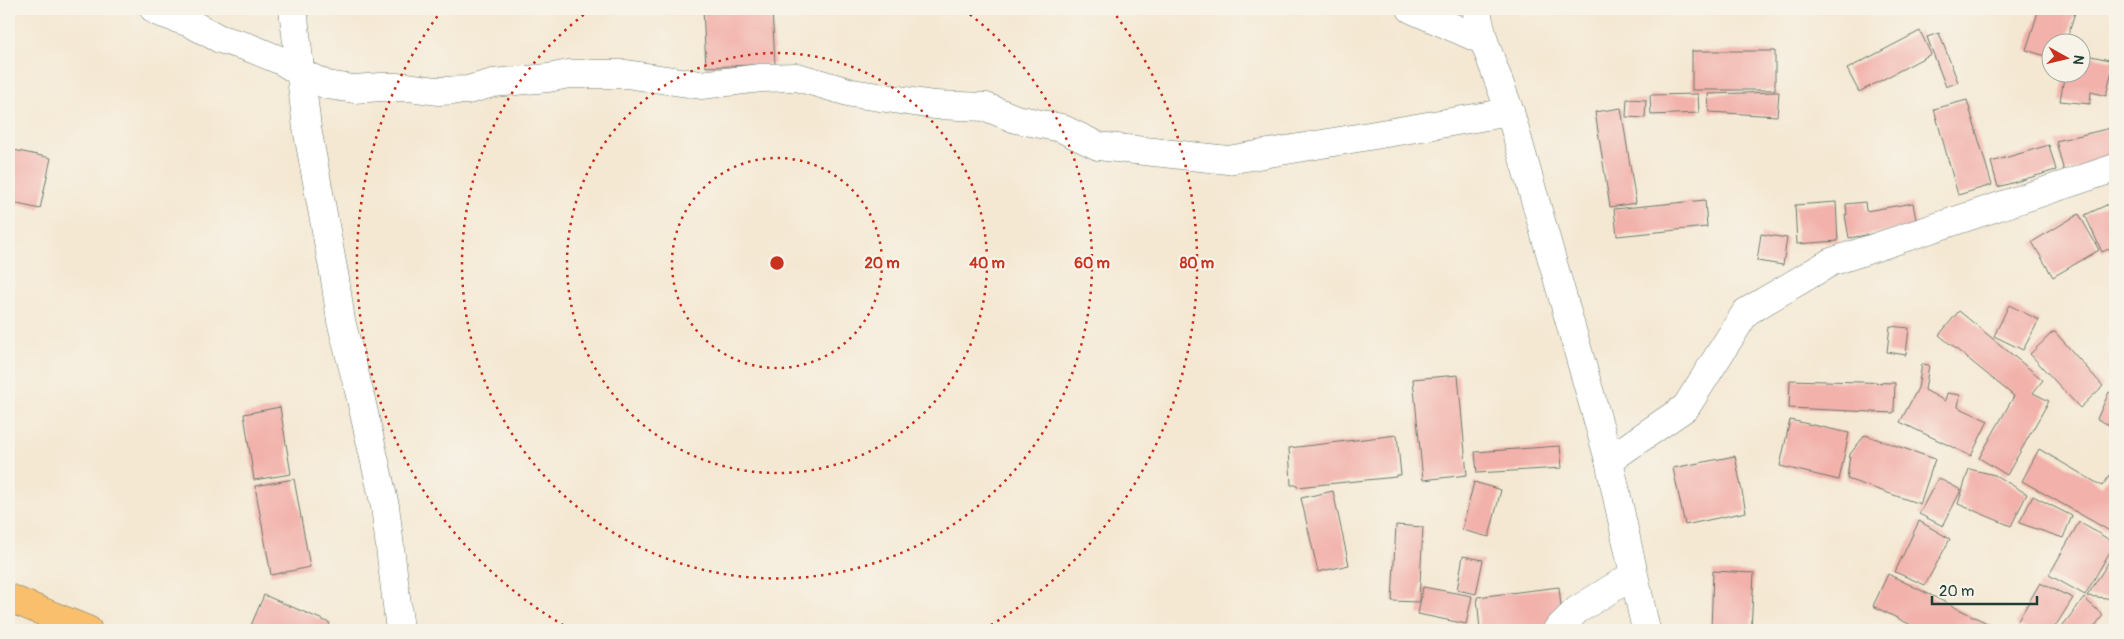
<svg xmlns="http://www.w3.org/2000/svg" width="2124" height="639" font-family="Pangolin,sans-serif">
<rect width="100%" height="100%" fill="#f7f3e8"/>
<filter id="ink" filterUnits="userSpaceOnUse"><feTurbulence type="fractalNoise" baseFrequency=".02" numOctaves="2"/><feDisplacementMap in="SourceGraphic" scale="10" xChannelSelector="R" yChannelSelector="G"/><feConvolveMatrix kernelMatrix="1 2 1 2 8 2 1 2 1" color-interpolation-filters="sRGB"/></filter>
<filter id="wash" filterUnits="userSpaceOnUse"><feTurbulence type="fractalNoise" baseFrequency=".0096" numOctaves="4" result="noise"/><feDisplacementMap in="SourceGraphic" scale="20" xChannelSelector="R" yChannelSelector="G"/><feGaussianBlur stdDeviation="1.12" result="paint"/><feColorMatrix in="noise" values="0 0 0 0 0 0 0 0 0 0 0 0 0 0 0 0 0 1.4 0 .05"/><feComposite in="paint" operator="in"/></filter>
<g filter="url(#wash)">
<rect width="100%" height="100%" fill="#f4e8d3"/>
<g id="blocks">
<g fill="#f2b1aa">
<polygon points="703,9 772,9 775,64 706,67"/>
<polygon points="2039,9 2076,9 2066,42 2052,42 2052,58 2026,50"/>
<polygon points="1920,31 1931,54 1859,92 1847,69"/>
<polygon points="1939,33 1958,82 1946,87 1927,37"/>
<rect x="1692" y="51" width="83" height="39"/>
<polygon points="2082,54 2114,61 2106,96 2091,92 2090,104 2060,101 2065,72 2082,72"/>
<polygon points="1779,92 1777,116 1709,112 1708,94"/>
<polygon points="1698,94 1699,113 1651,115 1650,95"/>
<polygon points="1627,99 1646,100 1645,118 1626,117"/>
<polygon points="1967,100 1992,185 1958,195 1934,109"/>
<polygon points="1621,108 1636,203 1610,207 1595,112"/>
<polygon points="2115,127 2115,160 2064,172 2056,141"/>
<polygon points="2049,145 2056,170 1998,187 1991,162"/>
<polygon points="9,149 51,158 40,209 9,202"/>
<polygon points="1705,200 1707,227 1617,236 1614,209"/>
<polygon points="2115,201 2115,246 2102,252 2085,215"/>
<polygon points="1836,202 1838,241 1797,244 1795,205"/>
<polygon points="1865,202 1866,211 1913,203 1917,226 1849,238 1845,215 1847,215 1846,204"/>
<polygon points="2079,214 2099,250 2053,277 2032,242"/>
<polygon points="1761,234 1787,238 1783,265 1757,261"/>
<polygon points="2009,305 2039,320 2023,350 1994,336"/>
<polygon points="1959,311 2043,380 2033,393 2049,401 2007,475 1979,458 2014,396 1939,335"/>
<polygon points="1890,326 1909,328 1906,355 1887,352"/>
<polygon points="2053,332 2055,332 2103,386 2080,408 2030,354"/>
<polygon points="1922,364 1929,365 1925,390 1945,401 1947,393 1960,395 1958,407 1988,421 1971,456 1900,422 1918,388"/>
<polygon points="1458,375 1467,475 1423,480 1413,379"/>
<polygon points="1790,380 1895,383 1894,412 1893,413 1789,408"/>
<polygon points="2109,392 2115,395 2115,428 2097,419"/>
<polygon points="280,407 291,474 254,480 244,414"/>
<polygon points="1790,420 1849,433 1839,480 1780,466"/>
<polygon points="1397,435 1401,475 1396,475 1396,477 1297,487 1296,485 1291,485 1289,448"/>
<polygon points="1865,435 1935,459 1920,504 1847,479 1850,454"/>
<polygon points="1560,446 1562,468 1477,473 1475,452"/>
<polygon points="2039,449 2102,486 2113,471 2115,473 2115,534 2022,481"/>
<polygon points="1735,456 1746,512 1685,525 1673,468"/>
<polygon points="1969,469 1995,475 2027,494 2011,526 1958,504"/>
<polygon points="1938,478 1961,490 1943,526 1919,514"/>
<polygon points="294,479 310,567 271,575 255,486"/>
<polygon points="1474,482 1501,490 1489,537 1462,530"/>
<polygon points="1333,491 1349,565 1318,572 1301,498"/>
<polygon points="2033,496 2072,516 2063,538 2019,523"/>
<polygon points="1919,521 1950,539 1925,585 1895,572"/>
<polygon points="2079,522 2115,543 2085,595 2049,575"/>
<polygon points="1396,525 1423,527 1419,602 1392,601"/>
<polygon points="2115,552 2115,603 2107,598 2087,596"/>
<polygon points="1463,556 1483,560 1476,594 1457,590"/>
<polygon points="1713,571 1754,573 1751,630 1711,630"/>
<polygon points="1888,574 2001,630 1921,630 1873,606"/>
<polygon points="2040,583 2073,598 2053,630 2028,630 2016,624"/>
<polygon points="1423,587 1472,596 1466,624 1418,614"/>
<polygon points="1559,587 1563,627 1524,630 1480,630 1477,597"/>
<polygon points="264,595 330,623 327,630 249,630"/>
<polygon points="2084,598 2103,615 2092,630 2059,630"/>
</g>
</g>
</g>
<g filter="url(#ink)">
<use href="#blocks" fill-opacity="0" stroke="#6a796c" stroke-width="1"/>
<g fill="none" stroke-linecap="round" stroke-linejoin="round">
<g stroke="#6a796c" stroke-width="29">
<g id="minor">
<polyline points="154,9 158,12 190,23 220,39 248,47 282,61 301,73 327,85 354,89 381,87 408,87 437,91 468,90 493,83 548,78 569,74 626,74 701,85 761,78 797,77 852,93 934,105 986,107 1016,119 1061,128 1098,146 1228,160 1510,112"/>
<polyline points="293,9 307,128 335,279 341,321 359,391 385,506 400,630"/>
<polyline points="1411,9 1484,41"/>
<polyline points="1476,9 1484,41 1510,112 1609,460 1646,630"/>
<polyline points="1609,460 1686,407 1746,312 1831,262 2115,168"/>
<polyline points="1557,630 1577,610 1632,576"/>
</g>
</g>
<g stroke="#6a796c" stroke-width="29">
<polyline id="major" points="9,598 88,630"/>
</g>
<use href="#minor" stroke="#fff" stroke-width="28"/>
<use href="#major" stroke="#f9bf6d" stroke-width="28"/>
</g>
</g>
<g fill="none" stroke="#c8321e" stroke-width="2.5" stroke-dasharray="2.5 5">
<circle cx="777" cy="263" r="105"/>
<circle cx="777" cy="263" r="210"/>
<path d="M964 10A315 315 0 1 1 590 10"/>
<path d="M570 629A420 420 0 0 1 442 10M1112 10A420 420 0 0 1 984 629"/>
</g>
<circle cx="777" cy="263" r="8" fill="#c8321e" stroke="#f7f3e8" stroke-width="2.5"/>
<g font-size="15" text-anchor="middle" font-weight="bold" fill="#c8321e" stroke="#f7f3e8" stroke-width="4.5" stroke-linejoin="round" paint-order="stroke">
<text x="882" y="268">20 m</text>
<text x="987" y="268">40 m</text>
<text x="1092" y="268">60 m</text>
<text x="1197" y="268">80 m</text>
</g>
<rect width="2124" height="639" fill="none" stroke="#f7f3e8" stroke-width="30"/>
<g transform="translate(2066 58) rotate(98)"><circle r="24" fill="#f7f3e8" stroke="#a1aaa0"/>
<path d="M0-4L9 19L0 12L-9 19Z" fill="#c8321e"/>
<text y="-8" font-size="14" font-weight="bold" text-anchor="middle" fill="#1f3d34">N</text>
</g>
<path d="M1932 596v8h105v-8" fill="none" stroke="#1f3d34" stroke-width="2.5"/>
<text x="1939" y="596" font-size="15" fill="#1f3d34" stroke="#f7f3e8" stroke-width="4" paint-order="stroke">20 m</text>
</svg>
